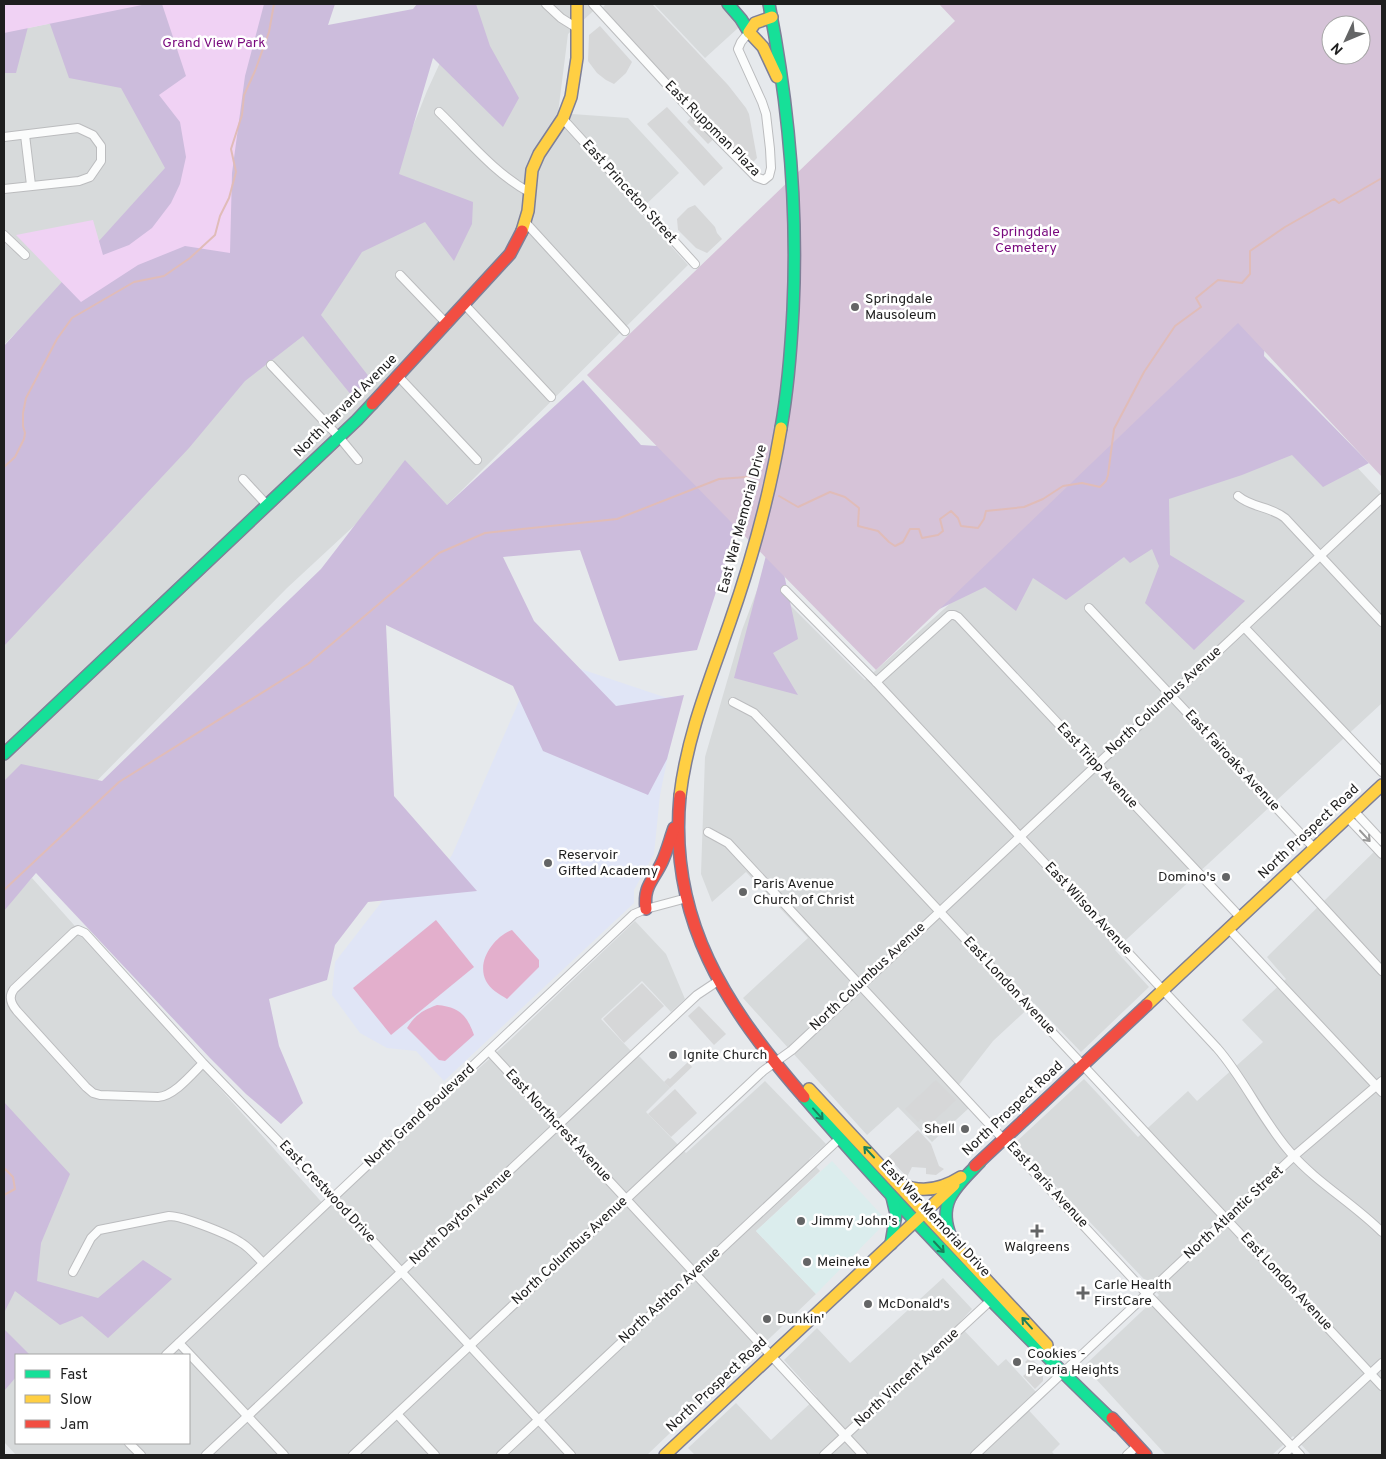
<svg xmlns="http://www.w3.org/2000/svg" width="1386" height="1459" font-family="Overpass,sans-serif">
<rect width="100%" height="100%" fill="#e6e9ec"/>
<g fill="#d7dadb" fill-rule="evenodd">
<polygon points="467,4 601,4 568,34 558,113 628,118 679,173 639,211 688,265 447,505 410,474 287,588 4,875 4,636 382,204 427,91"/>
<polygon points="654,4 736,4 738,28 705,58"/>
<polygon points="67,20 118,74 175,166 4,345 4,33"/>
<polygon points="1320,434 1354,464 1382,494 1382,703 1115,950 1149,987 1081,1052 1034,1003 993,1041 954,1091 969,1108 932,1142 898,1107 867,1135 743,998 808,938 746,872 712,902 701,874 705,757 742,630 762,577 865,680 1003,556"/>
<polygon points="1382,844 1382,1455 1311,1455 1293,1436 1272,1455 1166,1455 1084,1366 1159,1295 1015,1143 1084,1079 1138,1137 1188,1091 1197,1101 1263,1042 1242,1020 1286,979 1267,957"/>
<path d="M32,878L326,1207L509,1041L635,921L666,954L685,999L671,1012L642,981L601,1019L631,1051L640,1057L670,1088L646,1112L686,1153L765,1081L826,1144L809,1159L820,1171L756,1231L816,1294L647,1455H16L4,1442V909ZM16,1355H189V1443H16Z"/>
<polygon points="943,1278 972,1309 958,1324 998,1366 1006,1359 1036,1392 1023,1404 1060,1444 1052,1452 1055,1455 695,1455 688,1448 736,1403 771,1440 817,1397 784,1360 817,1328 850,1363"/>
</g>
<polygon fill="#dbeded" points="832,1161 887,1221 816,1294 756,1231"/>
<polygon fill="#e0e5f6" points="539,655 679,702 660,795 654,854 634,890 634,903 444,1081 416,1051 387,1048 360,1033 332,995 335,962 390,891 429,888 452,855"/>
<g fill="#ccbcdc">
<polygon points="4,4 335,4 328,25 413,9 417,4 476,4 490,46 519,98 503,127 433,58 399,174 473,202 472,224 454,261 425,222 362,252 321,315 370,378 352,396 303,336 245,381 189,448 4,646 4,346 165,168 121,88 69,78 50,24 29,23 16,73 4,73"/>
<polygon points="1270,267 1264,356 1369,463 1323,487 1292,455 1242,475 1169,499 1170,555 1245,601 1194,650 1145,603 1159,566 1152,549 1130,563 1124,557 1066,600 1033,578 1016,611 985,587 929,614 784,574 798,639 773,653 798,695 734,678 769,544"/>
<polygon points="583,380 641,445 707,449 762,424 734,537 697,650 619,661 580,550 503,557 534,621 616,706 684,695 667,759 648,795 543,751 513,686 386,625 394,796 477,891 368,902 335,945 327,980 269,999 279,1046 303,1103 281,1124 246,1094 210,1058 36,873 4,911 4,781 21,764 102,781 321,569 405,460 447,505"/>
<polygon points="4,1102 70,1174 41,1243 37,1281 98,1298 143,1260 172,1279 108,1338 82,1316 60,1325 15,1291 4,1313"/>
<polygon points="4,1329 30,1355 16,1355 16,1377 5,1390 4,1390"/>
</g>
<path fill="#d6c3d8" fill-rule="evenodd" d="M939,4H1382V477L1238,323L876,670L587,375L955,21ZM1331,25H1361V55H1331Z"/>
<g fill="#f0d2f4">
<polygon points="4,4 147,4 4,33"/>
<polygon points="162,4 264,4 245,76 232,173 230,253 185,246 138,265 81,302 16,235 93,220 103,255 129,245 152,228 171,203 180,184 186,157 180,122 159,95 186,76"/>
</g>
<g fill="#e3afcc">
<polygon points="436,920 474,967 391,1035 353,988"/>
<path d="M512,930L539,960V967L507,999C499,994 490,989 486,981C476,961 494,937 512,930Z"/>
<path d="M437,1005C459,1007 467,1015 474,1035L445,1061L439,1060L407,1028C415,1015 423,1010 437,1005Z"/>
</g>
<g fill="#d6d7d8">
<polygon points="606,4 652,4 728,85 746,108 749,114 757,158 747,168 603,15 606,11 603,7"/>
<polygon points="600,26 632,62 626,73 614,84 606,80 597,73 588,61 589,35"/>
<polygon points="667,107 723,168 704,186 647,124"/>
<polygon points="694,114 716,137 708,144 687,122"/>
<polygon points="695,205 715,227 717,233 722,239 707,253 696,248 678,230 677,219 688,208"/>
<polygon points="642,983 664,1006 624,1043 603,1019"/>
<polygon points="699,1006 726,1034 714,1045 688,1016"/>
<polygon points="688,1062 692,1067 670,1088 664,1082 668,1078 670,1079"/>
<polygon points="936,1080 956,1100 928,1126 921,1119 918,1122 905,1109"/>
<polygon points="675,1089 697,1113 671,1137 648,1114"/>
<polygon points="918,1130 931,1144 939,1166 944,1169 936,1175 926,1174 926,1168 912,1167 907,1177 888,1157"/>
<polygon points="1030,1357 1045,1372 1043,1374 1043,1381 1035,1389 1023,1376 1031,1369 1025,1362"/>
</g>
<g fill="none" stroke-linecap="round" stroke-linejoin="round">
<g stroke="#e0bcb8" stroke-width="2">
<polyline points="4,467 15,457 24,439 25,433 23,426 23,413 26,398 57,339 72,318 134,282 164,276 190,258 215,235 220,216 229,198 236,172 231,149 242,115 244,95 255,71 269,32 274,4"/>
<polyline points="779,496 798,507 830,492 845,497 859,508 858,526 878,531 889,542 895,546 903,542 910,529 919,529 922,538 938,535 943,531 940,519 951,511 958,518 961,526 978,528 984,519 986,511 1024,507 1043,499 1063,486 1082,483 1100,487 1106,481 1108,475 1114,429 1144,372 1175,326 1201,307 1196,298 1218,280 1242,283 1250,274 1250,251 1285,227 1334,199 1339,203 1382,178"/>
<polyline points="4,890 119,782 308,664 439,553 485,533 617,519 719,479 747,477 759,484"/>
<polyline points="4,1168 13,1177 15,1189 4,1195"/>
</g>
<g stroke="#bbbcbe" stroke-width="10">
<g id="street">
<polyline points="546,4 561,18 577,28"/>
<polyline points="593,4 694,114 756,177 764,180 769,176 771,168 770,149 766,114 762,102 738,49 741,42 749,32"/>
<path d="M439,112C467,139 494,173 529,192"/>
<polyline points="563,119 695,264"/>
<polyline points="25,135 31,185"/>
<polyline points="4,137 78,128 93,135 101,146 101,161 90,177 79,181 4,189"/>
<polyline points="526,223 625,331"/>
<polyline points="4,235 25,255"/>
<polyline points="400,275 447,324"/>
<polyline points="465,305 551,397"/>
<polyline points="271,365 339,437 358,460"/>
<polyline points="398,376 477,460"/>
<polyline points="243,479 267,505"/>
<path d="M1238,496C1252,508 1270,506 1285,518L1382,622"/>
<path d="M785,590L876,682L1217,1048C1245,1080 1262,1120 1290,1152C1317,1183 1353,1203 1382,1232"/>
<polyline points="1089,608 1314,848"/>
<polyline points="1244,627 1382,772"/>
<polyline points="876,682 950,615 954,615 958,617 1240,917"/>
<polyline points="733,702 754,713 774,734 1382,1386"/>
<polyline points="1354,811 1382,841"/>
<polyline points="1347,817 1382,854"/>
<polyline points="708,832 728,843 1147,1294 1300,1455"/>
<polyline points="1290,871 1382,971"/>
<polyline points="1228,928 1382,1092"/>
<polyline points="489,1051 863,1455"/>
<path d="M203,1063C192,1074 174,1096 158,1097L100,1095L93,1093L86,1087L17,1011C11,1004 8,997 14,989L74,932L78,930L85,933L203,1063L333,1198L571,1455"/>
<path d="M73,1272L91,1238L99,1230L169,1216C183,1216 228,1234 240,1242C249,1247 256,1256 263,1263"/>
<polyline points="179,1343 284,1455"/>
<polyline points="166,1355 634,914 646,909 687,898"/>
<polyline points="397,1414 435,1455"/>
<polyline points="129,1443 141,1455"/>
<polyline points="206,1455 697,995 718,981"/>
<polyline points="353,1455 763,1071 792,1050 1382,498"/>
<polyline points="501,1455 840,1138"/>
<polyline points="824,1455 990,1301"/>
<polyline points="975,1455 1294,1156 1382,1081"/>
<polyline points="1127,1455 1137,1446"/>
<polyline points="1283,1455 1382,1363"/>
</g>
</g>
<g stroke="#7e7f97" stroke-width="14">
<g id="fast">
<polyline points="728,4 741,19 749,32"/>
<path d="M769,4C789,106 798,207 793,310C791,350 788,389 781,428"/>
<polyline points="4,754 357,420 372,404"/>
<path d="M804,1097C902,1212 1008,1320 1117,1425"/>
<path d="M951,1237C936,1202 957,1186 980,1162"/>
<polyline points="891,1244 896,1214 892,1197"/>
</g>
</g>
<g stroke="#7e7f97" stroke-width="14">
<g id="slow">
<polyline points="772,17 755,23 749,32 763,47 777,77"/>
<polyline points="522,231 528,211 532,170 539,154 563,118 571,97 577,58 577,4"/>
<path d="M680,796C687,735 710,680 730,622C752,559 770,494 781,428"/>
<polyline points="1147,1005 1382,785"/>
<polyline points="809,1089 1047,1345"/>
<path d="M901,1184C922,1194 942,1189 961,1177"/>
<polyline points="665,1455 954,1185"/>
</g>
</g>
<g stroke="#7e7f97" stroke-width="14">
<g id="jam">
<polyline points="372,404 510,254 522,231"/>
<path d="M680,796C668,920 726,1007 804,1097"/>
<path d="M646,909C643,886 653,881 662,862C667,851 670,839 674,828"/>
<polyline points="975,1166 1147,1005"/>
<polyline points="1112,1418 1146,1455"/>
</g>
</g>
<use href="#street" stroke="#fbfcfc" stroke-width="8"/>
<use href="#fast" stroke="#16e098" stroke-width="11"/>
<use href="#slow" stroke="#ffcf43" stroke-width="11"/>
<use href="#jam" stroke="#f24e42" stroke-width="11"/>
</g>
<defs><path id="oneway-shaft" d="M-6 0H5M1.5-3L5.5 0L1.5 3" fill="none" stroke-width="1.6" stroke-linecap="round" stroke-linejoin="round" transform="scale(1.25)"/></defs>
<use stroke="#989898" href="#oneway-shaft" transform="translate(1365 836) rotate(47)"/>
<g stroke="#1a7f5b">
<use href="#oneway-shaft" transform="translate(818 1114) rotate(48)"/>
<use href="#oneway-shaft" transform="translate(869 1152) rotate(-133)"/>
<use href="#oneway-shaft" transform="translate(939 1247) rotate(47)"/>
<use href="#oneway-shaft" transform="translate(1027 1323) rotate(-132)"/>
</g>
<g fill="#646566" stroke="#fff" stroke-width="2">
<circle cx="855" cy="307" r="5"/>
<circle cx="548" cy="863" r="5"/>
<circle cx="1226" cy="877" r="5"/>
<circle cx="743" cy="892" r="5"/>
<circle cx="673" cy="1055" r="5"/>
<circle cx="965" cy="1129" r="5"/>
<circle cx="801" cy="1221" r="5"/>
<path d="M1034.5 1223.5h5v5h5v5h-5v5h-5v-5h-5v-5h5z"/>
<circle cx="807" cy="1262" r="5"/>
<path d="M1080.5 1285.5h5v5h5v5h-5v5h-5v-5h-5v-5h5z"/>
<circle cx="868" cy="1304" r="5"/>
<circle cx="767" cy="1319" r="5"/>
<circle cx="1017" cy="1362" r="5"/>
</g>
<g text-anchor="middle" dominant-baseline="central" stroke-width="5" stroke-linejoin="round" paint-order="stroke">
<g font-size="14" fill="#79097e" stroke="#fff">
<text x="214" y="43">Grand View Park</text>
<text x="1026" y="232">Springdale<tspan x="1026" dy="16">Cemetery</tspan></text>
</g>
<g font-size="14" fill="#1e1e1e" stroke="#fff">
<text transform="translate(712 129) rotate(45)">East Ruppman Plaza</text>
<text transform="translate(629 192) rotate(48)">East Princeton Street</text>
<text transform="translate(346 406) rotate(-45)">North Harvard Avenue</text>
<text transform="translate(743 519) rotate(-75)">East War Memorial Drive</text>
<text transform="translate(1164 701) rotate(-43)">North Columbus Avenue</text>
<text transform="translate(1232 761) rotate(47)">East Fairoaks Avenue</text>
<text transform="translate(1097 766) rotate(47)">East Tripp Avenue</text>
<text transform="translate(1309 832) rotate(-43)">North Prospect Road</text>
<text transform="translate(1088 909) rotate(47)">East Wilson Avenue</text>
<text transform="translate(868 977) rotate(-43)">North Columbus Avenue</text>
<text transform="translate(1009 986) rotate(47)">East London Avenue</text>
<text transform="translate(1013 1109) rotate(-43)">North Prospect Road</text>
<text transform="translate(420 1116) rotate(-43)">North Grand Boulevard</text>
<text transform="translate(558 1126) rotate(47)">East Northcrest Avenue</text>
<text transform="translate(1047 1185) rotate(47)">East Paris Avenue</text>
<text transform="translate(327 1192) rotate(47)">East Crestwood Drive</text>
<text transform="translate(1234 1213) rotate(-43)">North Atlantic Street</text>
<text transform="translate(461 1217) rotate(-43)">North Dayton Avenue</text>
<text transform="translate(935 1219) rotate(47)">East War Memorial Drive</text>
<text transform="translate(570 1251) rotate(-43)">North Columbus Avenue</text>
<text transform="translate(1286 1282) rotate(47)">East London Avenue</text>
<text transform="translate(670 1296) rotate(-43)">North Ashton Avenue</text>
<text transform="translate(907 1378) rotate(-43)">North Vincent Avenue</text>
<text transform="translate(717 1385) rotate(-43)">North Prospect Road</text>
</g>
<g font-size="14" fill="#1e1e1e" stroke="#fff" text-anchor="start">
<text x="865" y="299">Springdale<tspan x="865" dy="16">Mausoleum</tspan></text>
<text x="558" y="855">Reservoir<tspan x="558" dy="16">Gifted Academy</tspan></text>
<text x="1216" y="877" text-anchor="end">Domino's</text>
<text x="753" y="884">Paris Avenue<tspan x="753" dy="16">Church of Christ</tspan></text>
<text x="683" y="1055">Ignite Church</text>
<text x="955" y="1129" text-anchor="end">Shell</text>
<text x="811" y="1221">Jimmy John's</text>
<text x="1037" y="1247" text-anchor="middle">Walgreens</text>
<text x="817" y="1262">Meineke</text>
<text x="1094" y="1285">Carle Health<tspan x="1094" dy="16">FirstCare</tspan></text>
<text x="878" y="1304">McDonald's</text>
<text x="777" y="1319">Dunkin'</text>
<text x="1027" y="1354">Cookies -<tspan x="1027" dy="16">Peoria Heights</tspan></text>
</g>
</g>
<rect width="1386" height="1459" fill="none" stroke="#1e1e1e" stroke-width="10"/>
<rect x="15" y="1354" width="175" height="90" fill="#ffffff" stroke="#a5a5a5"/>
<rect x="25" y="1370" width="25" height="8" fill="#16e098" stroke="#a5a5a5"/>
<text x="60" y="1379" font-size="15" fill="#1e1e1e">Fast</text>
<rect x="25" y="1395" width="25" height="8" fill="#ffcf43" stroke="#a5a5a5"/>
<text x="60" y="1404" font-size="15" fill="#1e1e1e">Slow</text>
<rect x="25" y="1420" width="25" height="8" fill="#f24e42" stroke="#a5a5a5"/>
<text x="60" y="1429" font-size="15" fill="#1e1e1e">Jam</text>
<g transform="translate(1346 40) rotate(226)"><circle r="24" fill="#ffffff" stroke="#a5a5a5"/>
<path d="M0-4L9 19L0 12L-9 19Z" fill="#646566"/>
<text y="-8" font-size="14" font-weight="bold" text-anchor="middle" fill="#1e1e1e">N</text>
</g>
</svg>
